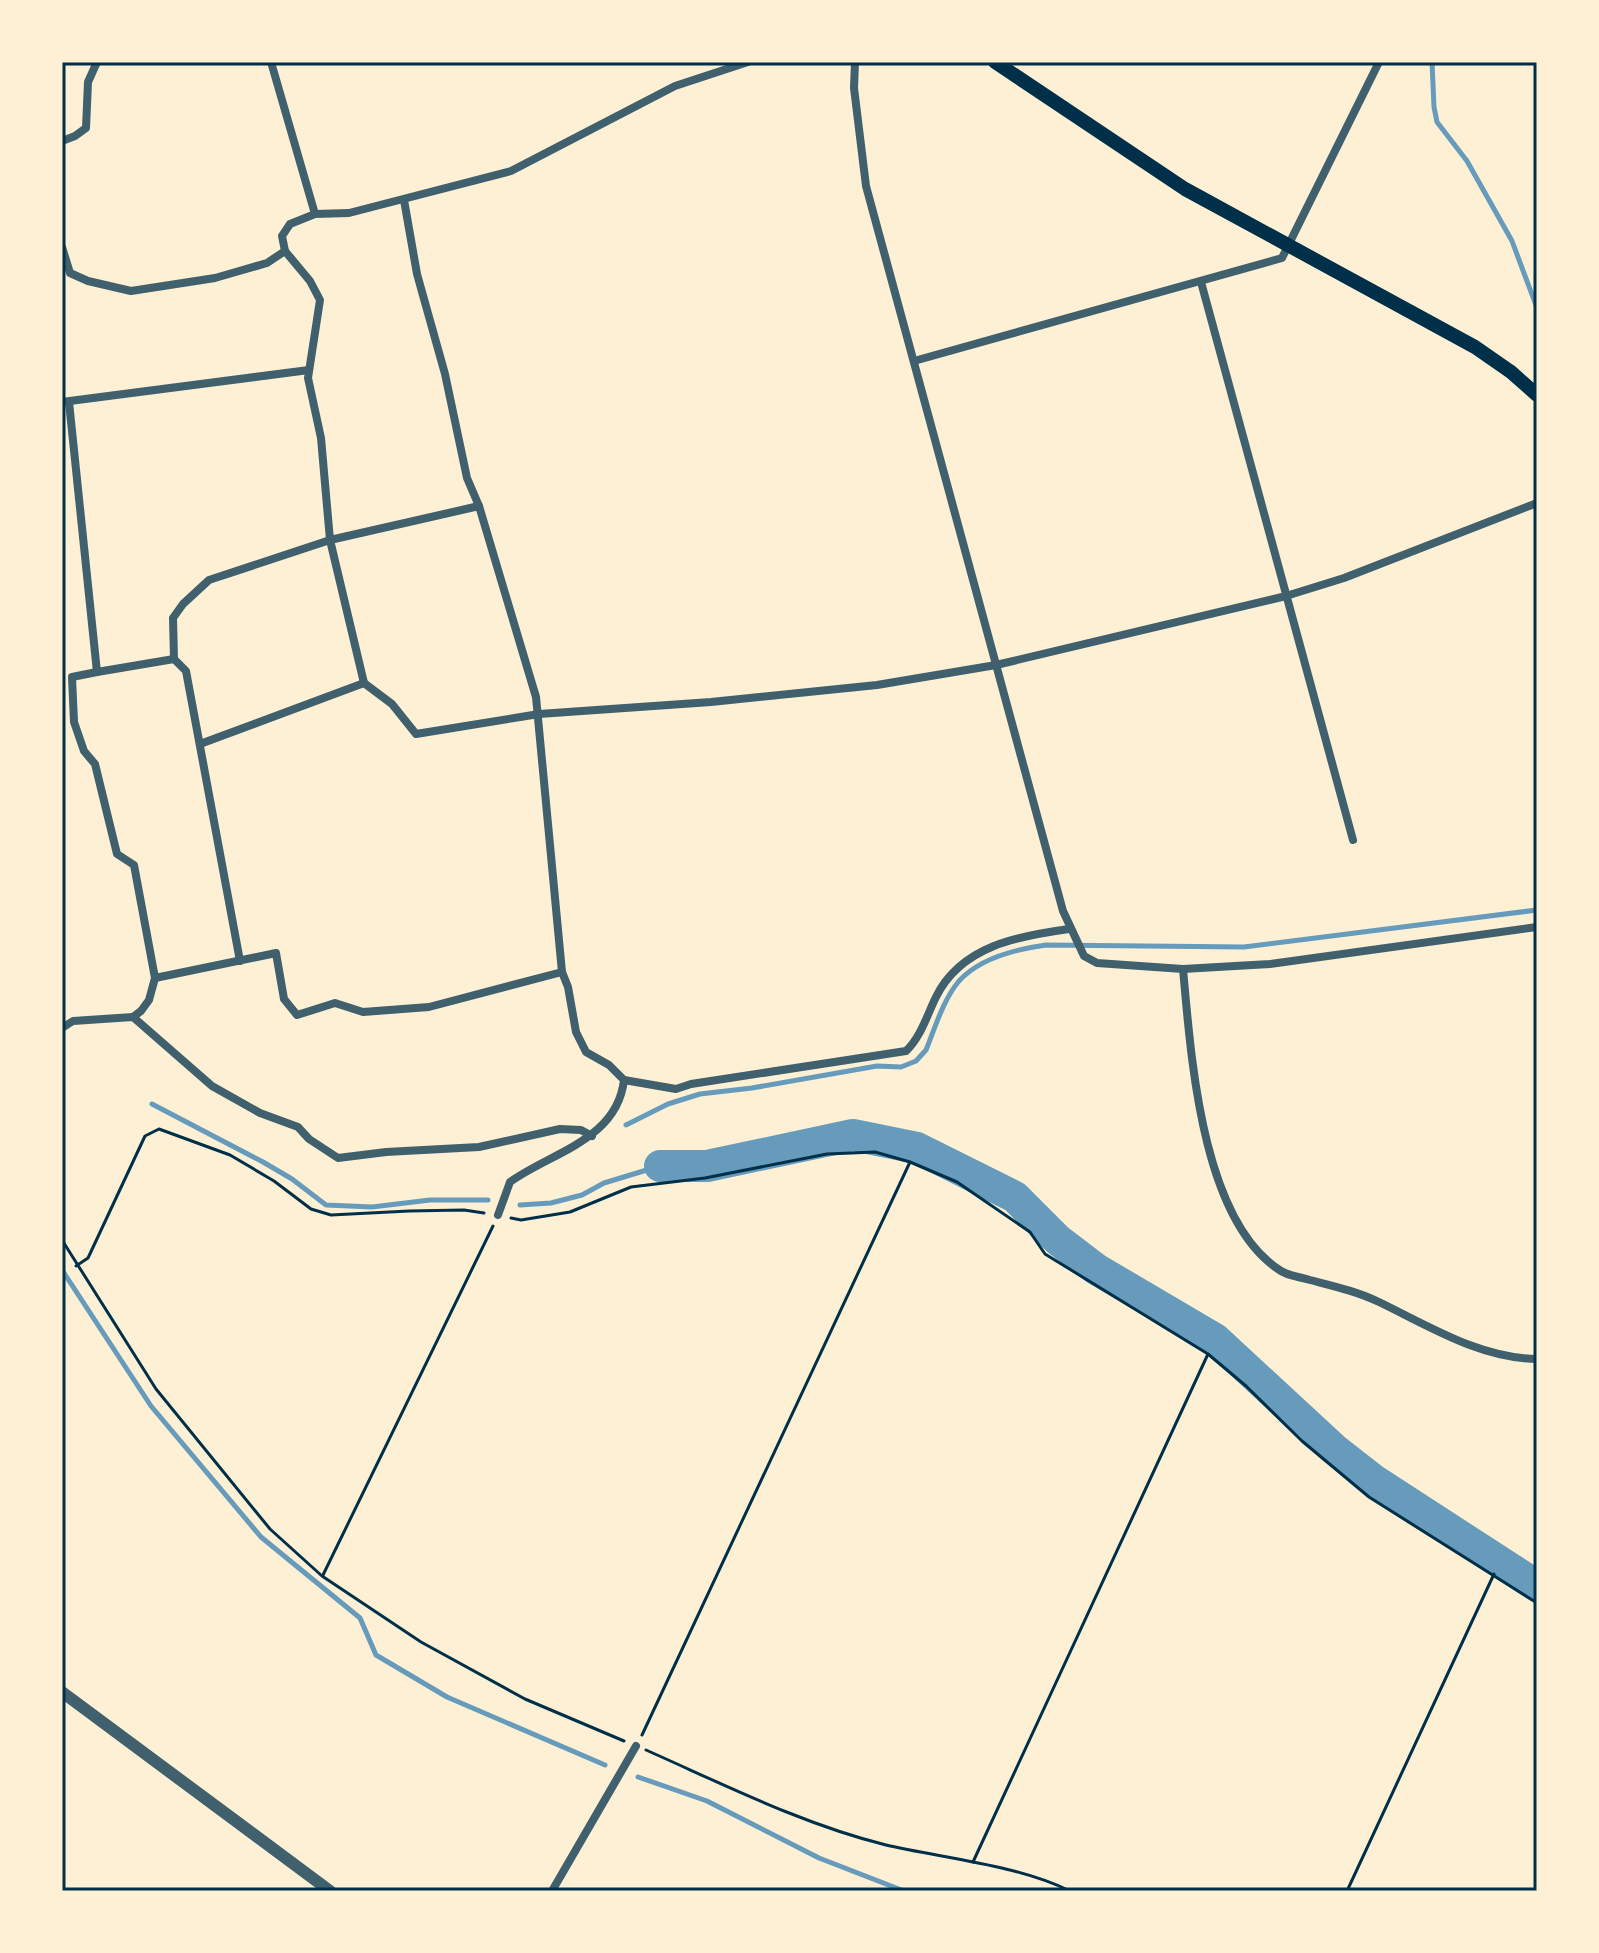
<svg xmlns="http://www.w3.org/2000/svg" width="1599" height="1953" font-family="Helvetica,sans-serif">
<rect width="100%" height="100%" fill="#fdf0d5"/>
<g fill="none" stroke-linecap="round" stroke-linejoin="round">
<g stroke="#669bbc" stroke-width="5">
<polyline points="1432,62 1434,107 1437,122 1467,161 1512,241 1537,308"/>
<polyline points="152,1104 263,1162 292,1179 326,1205 372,1207 430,1200 488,1200"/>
<path d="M626,1125L668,1104L700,1094L752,1088L877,1066L901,1067L916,1061L926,1050C935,1028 943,1000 959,981C980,958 1017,949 1046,945L1244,947L1537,910"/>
<polyline points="520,1205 551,1203 582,1195 604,1183 660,1166"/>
<polyline points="62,1270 151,1406 261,1537 360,1618 376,1655 447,1697 605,1765"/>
<polyline points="638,1777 707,1801 819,1858 904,1891"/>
</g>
<polyline stroke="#669bbc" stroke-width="32" points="660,1166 707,1166 853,1135 917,1148 1015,1197 1058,1240 1096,1269 1215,1339 1334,1449 1375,1481 1537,1586"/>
<g stroke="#003049" stroke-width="3">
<polyline points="511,1218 521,1220 570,1212 631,1187 705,1178 827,1154 875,1152 910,1162 957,1182 1030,1232 1045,1254 1208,1354 1246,1386 1302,1441 1369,1497 1537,1603"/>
<polyline points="62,1240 156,1389 270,1529 322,1576 421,1642 525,1699 624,1741"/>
<polyline points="76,1266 88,1258 145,1136 159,1129 230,1155 274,1181 311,1209 331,1215 409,1211 464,1210 484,1213"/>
<polyline points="323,1575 493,1226"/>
<polyline points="642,1735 910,1162"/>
<path d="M646,1750C725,1785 802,1824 886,1845C942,1858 1018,1865 1070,1891"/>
<polyline points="973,1862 1208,1354"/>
<polyline points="1347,1891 1494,1574"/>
</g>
<g stroke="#3f606c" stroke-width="8">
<polyline points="271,62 315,214"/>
<polyline points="855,62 854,88 866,186 1063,911 1084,956 1097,963 1183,969 1270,964 1537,927"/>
<polyline points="62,141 75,136 86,128 88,82 97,62"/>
<polyline points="62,247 70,273 88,281 131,291 215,278 267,263 285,251 282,236 290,224 315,214 349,213 511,171 675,86 748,62"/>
<polyline points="285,251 310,281 320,300 308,378 321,438 330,540 364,683"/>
<polyline points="1201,282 1353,840"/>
<polyline points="914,361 1282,258 1379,62"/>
<polyline points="62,402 309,370"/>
<polyline points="69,402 97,672 174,659"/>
<polyline points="97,672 72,677 74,722 84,751 95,764 117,854 134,865 155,978 149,1000 141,1011 133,1017"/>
<polyline points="200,744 364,683 392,704 416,734 539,714 711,702 877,685 996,665 1286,596 1344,578 1537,503"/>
<polyline points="240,961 186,671 174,659 173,618 183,604 209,580 330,540 479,506"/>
<path d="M1183,969C1191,1055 1201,1221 1281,1271C1289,1276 1300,1277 1310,1280C1333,1286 1356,1291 1379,1302C1429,1326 1479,1358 1537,1359"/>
<polyline points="155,978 276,953 284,999 297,1015 335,1003 363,1012 429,1007 562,972 536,697 479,506 467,478 445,374 417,274 404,200"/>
<polyline points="62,1028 73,1021 133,1017 212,1086 260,1113 298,1127 309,1139 338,1158 386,1152 479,1147 560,1129 581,1130 592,1136"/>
<path d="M624,1080L676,1089L691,1084L906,1051C921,1037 927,1015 936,997C961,946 1018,936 1069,929"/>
<path d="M498,1215L510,1182C552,1152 617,1140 624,1080L609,1065L586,1052L576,1032L568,987L562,972"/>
<polyline points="552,1891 636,1746"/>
</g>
<polyline stroke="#3f606c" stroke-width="12" points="62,1692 330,1891"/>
<polyline stroke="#003049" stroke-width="14" points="995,62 1185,189 1475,347 1511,372 1537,395"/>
</g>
<rect width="1599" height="1953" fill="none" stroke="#fdf0d5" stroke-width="128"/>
<rect x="64" y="64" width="1471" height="1825" fill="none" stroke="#003049" stroke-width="3"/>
</svg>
